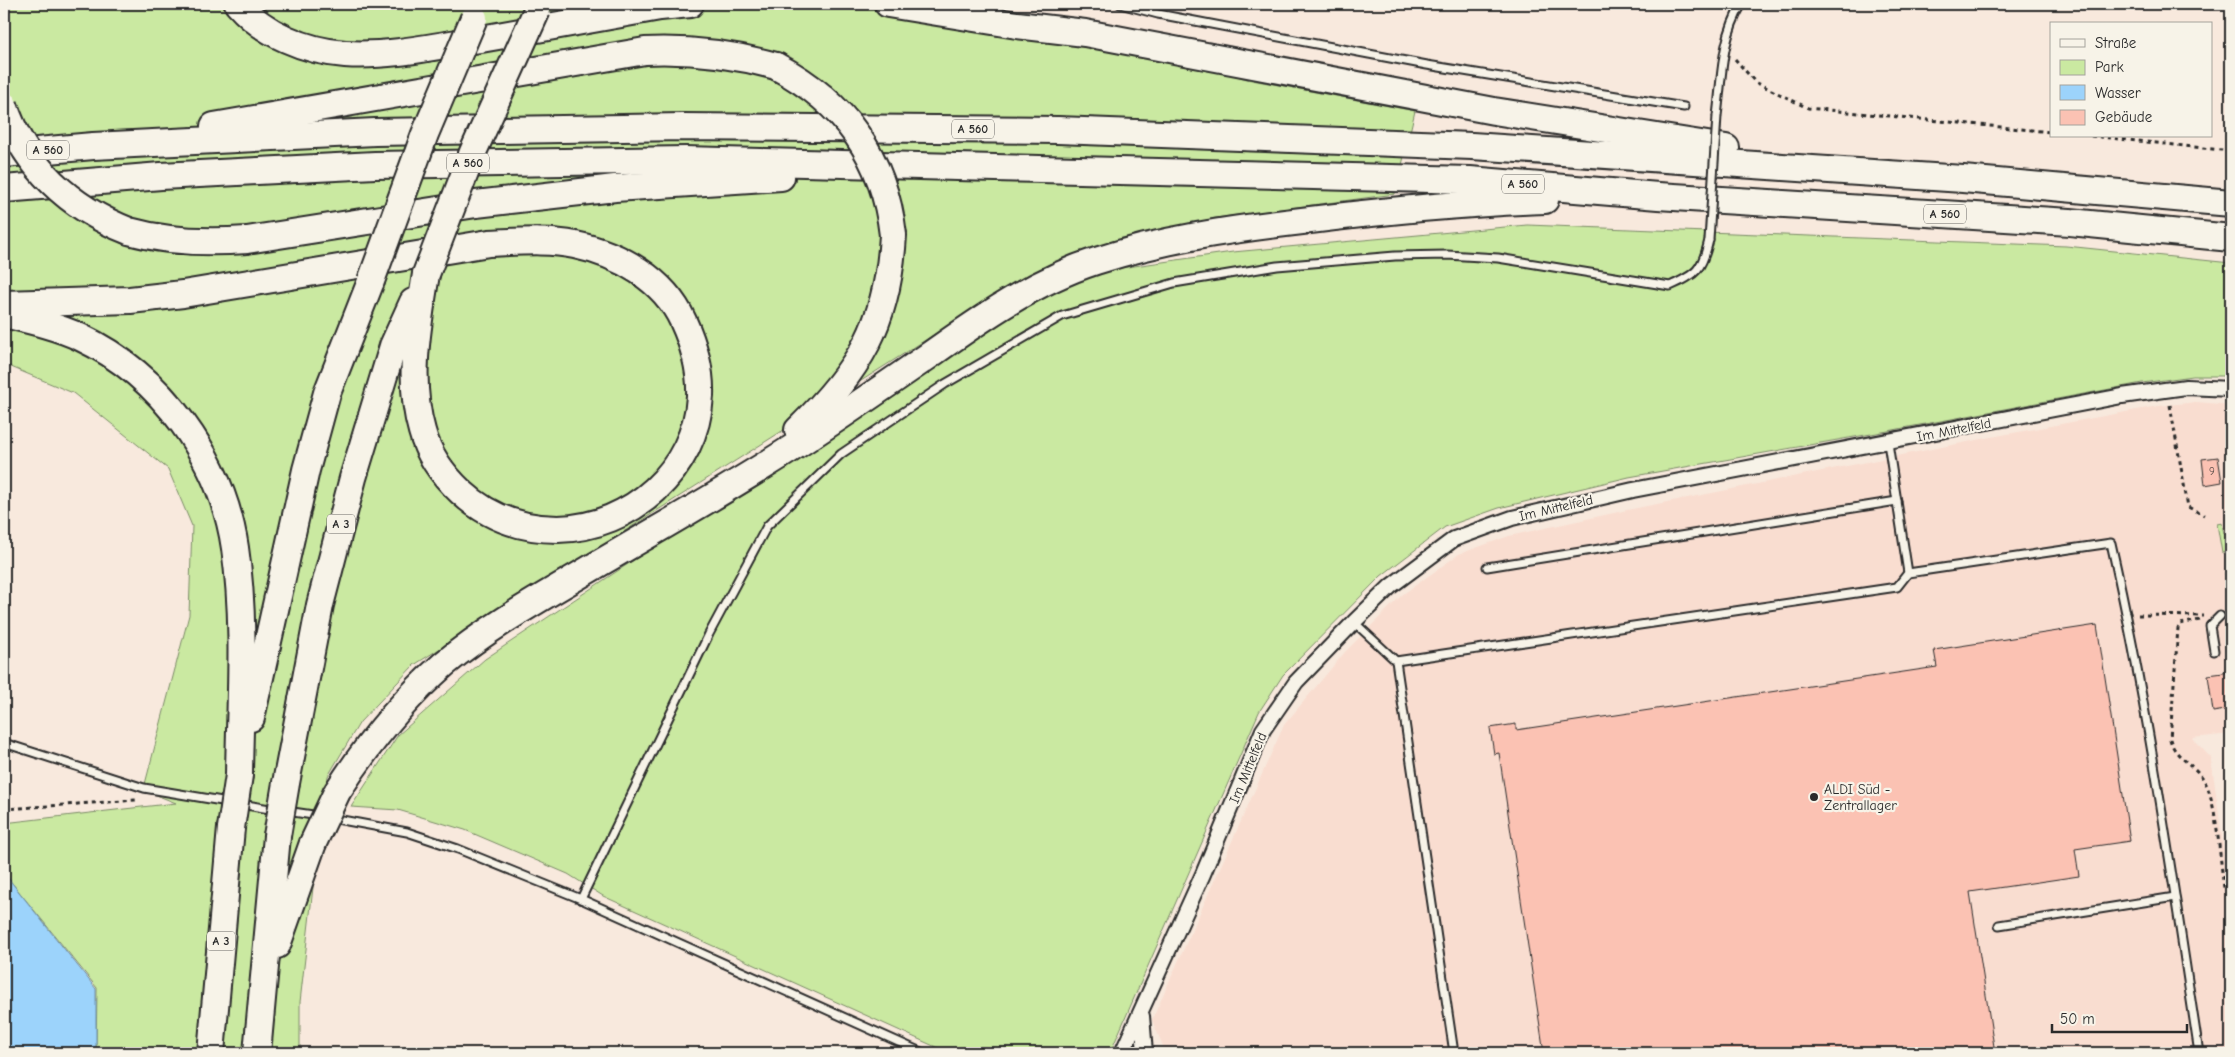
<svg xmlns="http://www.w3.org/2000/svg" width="2235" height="1057" font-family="'Comic Neue',sans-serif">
<rect width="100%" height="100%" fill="#f8e9dd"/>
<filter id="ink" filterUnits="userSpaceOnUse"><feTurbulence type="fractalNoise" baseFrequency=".02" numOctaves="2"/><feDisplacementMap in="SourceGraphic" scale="10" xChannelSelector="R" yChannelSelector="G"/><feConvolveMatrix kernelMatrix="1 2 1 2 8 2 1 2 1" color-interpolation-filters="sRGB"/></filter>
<g filter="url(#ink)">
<polygon fill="#f9ddd0" points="2197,402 2231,405 2231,734 2192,738 2211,758 2231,901 2231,1053 1166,1053 1152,1020 1284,725 1345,652 1402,595 1459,554 1509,536 1632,509 2002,435 2158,406"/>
<g fill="#cae9a1" stroke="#7a8a66">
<polygon points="4,4 981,4 1003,29 1166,56 1247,79 1415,111 1395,194 1215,218 1101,246 1012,285 414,665 360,722 328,776 316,861 300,1002 300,1053 96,1053 97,988 4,873 4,823 176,803 129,784 144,788 189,615 192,526 168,469 73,393 4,364"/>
<polygon points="1527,225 2066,246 2231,263 2231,376 2193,376 2142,383 1888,431 1629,477 1499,508 1445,527 1381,576 1283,675 1259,712 1110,1053 949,1053 603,896 568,874 465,830 398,810 351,807 398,735 485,659 801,449 1031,303 1099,271 1233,252"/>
<polygon points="2222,523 2224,534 2231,533 2231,539 2225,540 2227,552 2222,553 2217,524"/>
<polygon points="2225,573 2230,573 2231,602 2229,602"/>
</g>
<polygon fill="#9cd3fb" stroke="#6f90a8" points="4,873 96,989 96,1053 4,1053"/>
<g fill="#fbc2b3" stroke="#2b2b2b">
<polygon points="2218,457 2222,482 2205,485 2202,459"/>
<polygon points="2097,625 2130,841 2075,849 2079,876 1970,892 1995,1053 1544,1053 1499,753 1494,754 1490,728 1516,724 1516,730 1937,667 1934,650"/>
<polygon points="2231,672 2231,709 2213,712 2208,675"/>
</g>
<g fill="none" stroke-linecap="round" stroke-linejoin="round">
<g stroke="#2b2b2b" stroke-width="11">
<g id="lane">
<polyline points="1120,4 1158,14 1427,65 1684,107"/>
<path d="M1717,116C1722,77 1721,38 1742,4"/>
<path d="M1888,443L1908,573L2111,543C2149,711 2173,883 2199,1053"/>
<polyline points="1487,567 1897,501"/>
<polyline points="1354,622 1396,661"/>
<polyline points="2214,651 2210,626 2220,616"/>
<polyline points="4,743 144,788 276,810"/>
<polyline points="286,811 320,816"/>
<polyline points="331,818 407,832 458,849 581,899 923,1053"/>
<path d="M581,899L709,634L767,526L841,454L945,384L1062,316L1174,283L1277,266L1395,256L1447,255L1498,258L1670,286C1697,274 1702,270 1709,240"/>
<polyline points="1999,925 2175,897"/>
<polyline points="1454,1053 1396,661 1897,587 1908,573"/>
</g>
</g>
<g stroke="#2b2b2b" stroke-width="18">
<g id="street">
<polyline points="1142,1016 1145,1053"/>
<polyline points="1122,1053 1203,874 1263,730 1296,682 1354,622 1391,586 1454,539 1512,518 1633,490 2122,396 2186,387 2231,389"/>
</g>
</g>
<g stroke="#2b2b2b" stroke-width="30">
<g id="highway">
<path d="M238,4C264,34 306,51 345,54C390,57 436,46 481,39C540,28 600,18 660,7L690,4"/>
<polyline points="888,4 1017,25 1085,33 1494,111 1726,148"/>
<path d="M214,126L645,51C690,49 732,54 776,66"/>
<polyline points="4,154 93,146 375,132 683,127 1058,130 1472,146 1963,179 2231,203"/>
<polyline points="4,189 161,176 375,165 685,160 1470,180 1658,196 2070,222 2231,238"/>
<path d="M129,231C168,242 207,243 247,240L476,204L615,188L781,177"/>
<path d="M4,304L130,300L183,294L489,243C517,242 548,239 575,245C619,254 664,279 683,321C694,345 701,370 700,396C696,470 631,528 558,529C520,529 488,517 461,492C443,475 428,454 422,431C407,379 418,325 426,274"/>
<path d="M4,314C29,320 56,326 80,337C161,375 222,459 235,548C246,623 240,700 239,775"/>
<path d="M798,430C860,369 888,324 893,235"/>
<polyline points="251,718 306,470 327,393 371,281"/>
<polyline points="286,783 320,605 353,478 393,346 413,302"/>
<path d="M337,792C367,745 402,701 444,664C485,630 532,603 578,576C652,532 728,490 800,443C843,415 885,386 927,357C979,320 1034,281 1096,261C1163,239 1233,229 1302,221C1383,211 1463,203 1545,200"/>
<polyline points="277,945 313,843"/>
<polyline points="211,1053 231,828"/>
<polyline points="257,1053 277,836"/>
</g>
</g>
<g stroke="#2b2b2b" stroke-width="3" stroke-dasharray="4 4" stroke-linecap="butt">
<polyline points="1735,59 1755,82 1808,108 2051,132"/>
<polyline points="2091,136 2231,151"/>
<polyline points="2170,405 2188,507 2204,515"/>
<polyline points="2138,615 2204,616"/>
<path d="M2200,620L2180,624L2178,628L2170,739C2175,760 2198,765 2206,784C2217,807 2220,860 2224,888L2226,890L2231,891"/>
<polyline points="4,809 137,800"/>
</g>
<use href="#lane" stroke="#f7f3e8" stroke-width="7"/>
<use href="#street" stroke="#f7f3e8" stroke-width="14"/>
<use href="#highway" stroke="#f7f3e8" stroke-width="26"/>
<g stroke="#2b2b2b" stroke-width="11" stroke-linecap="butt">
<polyline id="lane-bridge" points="1709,240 1717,116"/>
</g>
<g stroke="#2b2b2b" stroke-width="30" stroke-linecap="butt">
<g id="highway-bridge">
<path d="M776,66C845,103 884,157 893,235"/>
<path d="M4,105C24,166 70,208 129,231"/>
<polyline points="426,274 473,152 537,10"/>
<polyline points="371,281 425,134 474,18"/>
<polyline points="231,828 239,775"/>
<polyline points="277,836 286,783"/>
<polyline points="313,843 337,792"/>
</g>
</g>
<use href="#lane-bridge" stroke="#f7f3e8" stroke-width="7"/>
<use href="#highway-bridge" stroke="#f7f3e8" stroke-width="26"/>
</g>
</g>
<circle fill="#2b2b2b" stroke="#f7f3e8" stroke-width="2" cx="1814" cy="797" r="5"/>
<g text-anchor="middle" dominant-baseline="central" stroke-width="4.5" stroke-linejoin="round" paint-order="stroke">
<g font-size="11" fill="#5f514d">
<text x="2212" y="471">9</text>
</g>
<g fill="#f7f3e8" stroke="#686764" stroke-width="1">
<rect x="952" y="119.5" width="42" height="19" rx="4"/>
<rect x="27" y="140.5" width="42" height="19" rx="4"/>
<rect x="447" y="153.5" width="42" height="19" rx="4"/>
<rect x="1502" y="174.5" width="42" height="19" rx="4"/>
<rect x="1924" y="204.5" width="42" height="19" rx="4"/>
<rect x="327" y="514.5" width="28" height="19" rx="4"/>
<rect x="207" y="931.5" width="28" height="19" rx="4"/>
</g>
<g font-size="12" font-weight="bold" fill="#2b2b2b">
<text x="973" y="129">A 560</text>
<text x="48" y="150">A 560</text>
<text x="468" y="163">A 560</text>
<text x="1523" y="184">A 560</text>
<text x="1945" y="214">A 560</text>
<text x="341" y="524">A 3</text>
<text x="221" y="941">A 3</text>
</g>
<g font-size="14" fill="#2b2b2b" stroke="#f7f3e8">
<text transform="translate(1954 430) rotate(-11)">Im Mittelfeld</text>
<text transform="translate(1556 508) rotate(-13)">Im Mittelfeld</text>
<text transform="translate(1248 768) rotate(-67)">Im Mittelfeld</text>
</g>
<g font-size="14" fill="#2b2b2b" stroke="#f7f3e8" text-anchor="start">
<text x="1824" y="789">ALDI Süd -<tspan x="1824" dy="16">Zentrallager</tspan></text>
</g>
</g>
<rect width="2235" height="1057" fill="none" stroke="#f7f3e8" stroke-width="20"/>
<rect x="10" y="10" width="2215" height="1037" fill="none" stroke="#2b2b2b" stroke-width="2" filter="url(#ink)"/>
<rect x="2050" y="22" width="162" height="115" fill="#f7f3e8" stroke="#a5a39c"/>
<rect x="2060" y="39" width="25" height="8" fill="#f7f3e8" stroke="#a5a39c"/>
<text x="2095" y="48" font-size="15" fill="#2b2b2b">Straße</text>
<rect x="2060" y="60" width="25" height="15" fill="#cae9a1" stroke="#a5a39c"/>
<text x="2095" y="72" font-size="15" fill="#2b2b2b">Park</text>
<rect x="2060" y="85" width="25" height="15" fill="#9cd3fb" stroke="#a5a39c"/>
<text x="2095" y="98" font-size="15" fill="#2b2b2b">Wasser</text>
<rect x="2060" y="110" width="25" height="15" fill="#fbc2b3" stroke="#a5a39c"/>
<text x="2095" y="122" font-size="15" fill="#2b2b2b">Gebäude</text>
<path d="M2052 1024v8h135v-8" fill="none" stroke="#2b2b2b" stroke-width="2.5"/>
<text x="2060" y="1024" font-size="15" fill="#2b2b2b" stroke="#f7f3e8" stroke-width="4" paint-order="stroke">50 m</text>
</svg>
